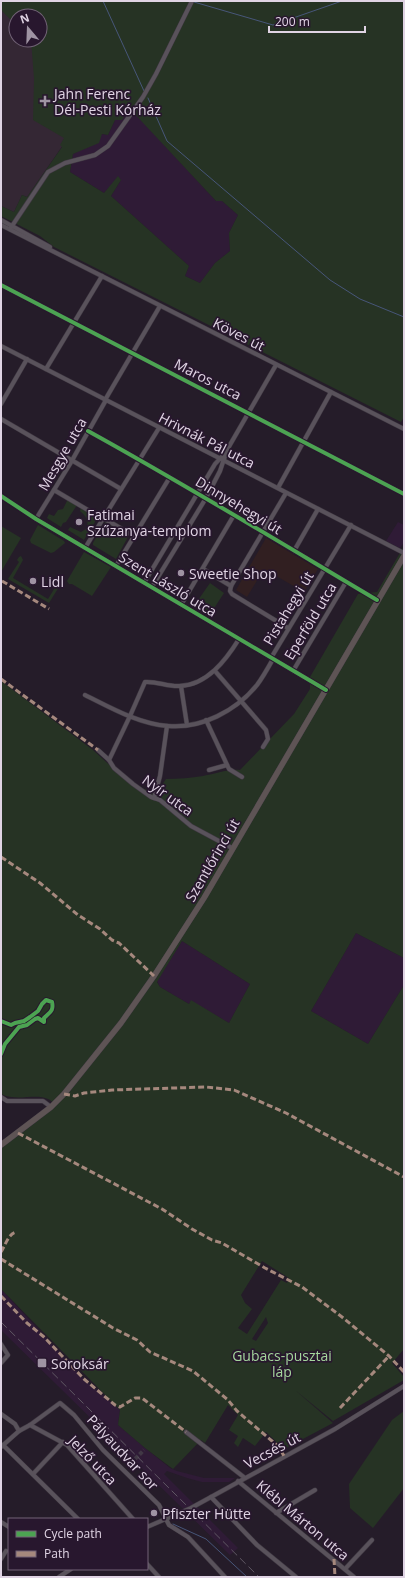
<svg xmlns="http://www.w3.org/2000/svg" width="405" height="1578" font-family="'Open Sans',sans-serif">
<rect width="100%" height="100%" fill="#251c29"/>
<g fill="#2f1b36">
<polygon points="130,108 216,201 222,201 238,215 229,233 230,251 215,263 200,283 185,276 189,266 111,196 121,180 118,177 104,193 70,172 73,154 81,150 102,134 108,135 115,120"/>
<polygon points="398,522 404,525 404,542 400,548 386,541"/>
<polygon points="356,933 404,958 404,985 368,1044 311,1011"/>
<polygon points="182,941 250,984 229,1023 191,1001 189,1004 160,987 157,981"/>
<polygon points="1,1289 84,1379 120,1410 118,1425 145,1448 170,1468 177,1471 204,1478 235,1478 229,1482 202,1482 187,1478 167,1471 164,1474 238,1548 230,1555 1,1330"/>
</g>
<polygon fill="#311f21" points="266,538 318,569 304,592 264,569 247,597 236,590"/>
<polygon fill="#342734" points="1,9 16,17 16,40 40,40 70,135 27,197 22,195 14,212 1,206"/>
<g fill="#263324" fill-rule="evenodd">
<path d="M1,1H404V417L401,422L54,247L40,236L1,216V206L14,212L22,195L27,197L62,147L60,145L64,138L33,120L34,79L31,40H40V16H16V23L10,19L1,10ZM130,109L216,201H222L238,215L229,233L230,251L215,263L200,283L185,276L189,266L111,196L121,180L118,176L104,193L70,172L73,154L99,143L102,134L108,135L115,120H122Z"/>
<polygon points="68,499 77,505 66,522 63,523 61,527 47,518 49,514 54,516 58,510 63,509"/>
<path d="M81,507L98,517L84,540L68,530L70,527L81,532L86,529C90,522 86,516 80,511Z"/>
<polygon points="105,522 129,535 116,559 93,545 93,543"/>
<polygon points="38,525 64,541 65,543 54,552 51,553 31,543 30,540"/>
<polygon points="1,526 21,538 1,572"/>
<path d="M404,546V958L356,933L311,1011L368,1044L404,985V1349L392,1363L404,1377V1380L333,1421L295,1390L333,1423L284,1449L266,1432L255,1446L243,1438L238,1447L234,1443L238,1436L229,1430L238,1415L228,1405L205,1443L201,1440L173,1469L145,1448L118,1425L120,1410L1,1289V1147L18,1136L56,1106C54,1104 51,1100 48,1099C35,1093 17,1102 1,1094V681L93,750L127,781L156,794L166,779C179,779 191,778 203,776C216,774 226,769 240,770L294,714L310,689V677L358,594L377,592ZM182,941L250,984L229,1023L191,1000L189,1004L160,987L157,982ZM262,1261L289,1278L287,1283L281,1280L247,1334L238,1328L252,1309L245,1303L241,1295ZM266,1317L268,1323L256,1341L252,1339Z"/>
<polygon points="84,552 111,567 92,596 72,584 69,584 67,581"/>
<polygon points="21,556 23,560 13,578 48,599 59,581 62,582 49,603 8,579 19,562 17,560 19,557"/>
<polygon points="210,583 224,593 211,613 196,603"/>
<polygon points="404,1411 404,1488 373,1528 350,1508 349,1484 392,1420"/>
</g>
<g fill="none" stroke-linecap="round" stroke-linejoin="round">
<g stroke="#475679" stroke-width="1">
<polyline points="103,1 144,91"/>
<polyline points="194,2 273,25 342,1"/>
<polyline points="148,98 167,141 330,280 360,299 404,317"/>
<polyline points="173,1524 206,1539 247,1577"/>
</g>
<polyline stroke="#413845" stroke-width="4" stroke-dasharray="4 2" stroke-linecap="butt" points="131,1463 144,1450"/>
<g stroke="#403943" stroke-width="5">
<g id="minor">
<polyline points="1,220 50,247"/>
<polyline points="1,225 404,429"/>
<polyline points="10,229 48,172 65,163 95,155 108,146 143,97 156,74 192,1"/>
<polyline points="1,285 404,494"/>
<polyline points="1,346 404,553"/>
<polyline points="46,369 102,276"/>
<polyline points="105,400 160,306"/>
<polyline points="1,404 27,359"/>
<polyline points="1,419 121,489"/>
<path d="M88,431C186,485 281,543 377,600"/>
<polyline points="279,486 331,392"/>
<polyline points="54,490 103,519"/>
<polyline points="1,496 36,519 326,690"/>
<polyline points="103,518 134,536"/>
<polyline points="36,519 70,464 106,400"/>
<polyline points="85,548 159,428"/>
<polyline points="294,551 318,509"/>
<polyline points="116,566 170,477"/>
<polyline points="203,569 231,586"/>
<polyline points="144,583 215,464 227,451"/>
<polyline points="231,586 286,493"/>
<polyline points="231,586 230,591 232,594 288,628"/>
<polyline points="152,587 206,498 220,471 227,450 276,365"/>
<polyline points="181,605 234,515"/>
<polyline points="271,658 351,525"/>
<polyline points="215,671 266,730 268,739 263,747"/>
<polyline points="293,671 346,582"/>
<polyline points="181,686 187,725"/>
<path d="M85,695C111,708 139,724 168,726C201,729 236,711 257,685C263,677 268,668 273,659"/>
<polyline points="206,720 229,769 242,777"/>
<polyline points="98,750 109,760 114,768 133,784 151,797 160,800 191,826 232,848"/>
<path d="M109,760L130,716L145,682C157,681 168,687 180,686C207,685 226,660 239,639"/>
<polyline points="209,770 227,765"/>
<polyline points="154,798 160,776 167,726"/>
<polyline points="1,1097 7,1101 43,1101 51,1107"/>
<polyline points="1,1344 8,1355 1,1363"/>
<polyline points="1,1414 15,1424 19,1431"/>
<polyline points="30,1425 67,1445 133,1519"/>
<polyline points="186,1432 245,1478"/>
<polyline points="3,1445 78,1519"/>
<polyline points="1,1447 19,1431 30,1425 60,1403 74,1415 103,1450 159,1505 169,1525 188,1537 225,1577"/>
<polyline points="33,1474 63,1442"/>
<polyline points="238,1481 354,1577"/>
<polyline points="211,1497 257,1545 296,1577"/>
<polyline points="276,1513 315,1490"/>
<polyline points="1,1522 9,1527"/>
<polyline points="147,1527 191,1508 335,1429 404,1386"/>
<polyline points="1,1559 6,1551"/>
<polyline points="147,1564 159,1577"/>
<polyline points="345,1569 372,1540"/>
<polyline points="59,1577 71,1569"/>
</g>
</g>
<g stroke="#403943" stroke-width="6">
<polyline id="major" points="1,1145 51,1107 64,1094 121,1023 154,976 204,898 404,556"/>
</g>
<use href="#minor" stroke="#59525b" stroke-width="4"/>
<use href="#major" stroke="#5e5455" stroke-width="5.5"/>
<polyline stroke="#605864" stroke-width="1" stroke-dasharray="8 4" stroke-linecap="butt" points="1,1322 259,1577"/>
<g stroke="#a5887d" stroke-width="3" stroke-dasharray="6 3" stroke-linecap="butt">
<polyline points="2,581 49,609"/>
<polyline points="1,679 98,750"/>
<polyline points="1,857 40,883 78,915 100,929 112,940 119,943 154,976"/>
<polyline points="64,1094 75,1096 84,1093 112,1090 206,1087 234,1090 286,1113 404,1177"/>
<polyline points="18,1133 162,1209 192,1229 212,1240 222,1243 265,1268 302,1287 342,1317 389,1356 404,1372"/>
<path d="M1,1252C5,1246 9,1232 17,1232"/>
<polyline points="1,1259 113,1328 137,1340 150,1352 193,1371 228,1400 237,1411 279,1447 284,1456"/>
<polyline points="1,1296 27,1323 44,1337 84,1379 115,1405 120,1407 135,1398 142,1398 186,1432"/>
<polyline points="340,1408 389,1356"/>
<polyline points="334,1559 335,1577"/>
</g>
<g stroke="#28172e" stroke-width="6">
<g id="cycleway">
<polyline points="1,285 404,494"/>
<path d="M88,431C186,485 281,543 377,600"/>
<polyline points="1,496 36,519 326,690"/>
<path d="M1,1021L11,1025L15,1023L24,1021L30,1017L38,1011L42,1004L46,1000L52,1002C54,1011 50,1012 44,1018V1022L38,1018L35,1019L27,1025L19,1027L5,1044L1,1054"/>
</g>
</g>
<use href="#cycleway" stroke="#4ca352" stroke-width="4"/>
</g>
<g fill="#9f94a3" stroke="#28172e" stroke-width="1.5">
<path d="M43 95h4v4h4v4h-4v4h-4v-4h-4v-4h4z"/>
<circle cx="79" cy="522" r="4"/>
<circle cx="181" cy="573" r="4"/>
<circle cx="33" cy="581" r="4"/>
<rect x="37" y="1358" width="10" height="10" rx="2"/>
<circle cx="154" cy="1513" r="4"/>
</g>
<g text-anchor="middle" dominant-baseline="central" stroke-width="3.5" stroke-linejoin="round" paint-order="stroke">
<g font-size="14" fill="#e0d4e4" stroke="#28172e" text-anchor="start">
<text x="54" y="93">Jahn Ferenc<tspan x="54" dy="16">Dél-Pesti Kórház</tspan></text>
<text x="87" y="514">Fatimai<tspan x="87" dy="16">Szűzanya-templom</tspan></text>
<text x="189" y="573">Sweetie Shop</text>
<text x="41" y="581">Lidl</text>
<text x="51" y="1363">Soroksár</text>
<text x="162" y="1513">Pfiszter Hütte</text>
</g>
<g font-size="14" fill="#e0d4e4" stroke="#28172e">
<text transform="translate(239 334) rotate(27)">Köves út</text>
<text transform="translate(208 379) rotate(27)">Maros utca</text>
<text transform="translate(207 440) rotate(27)">Hrivnák Pál utca</text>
<text transform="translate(62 454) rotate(-60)">Mesgye utca</text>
<text transform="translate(239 505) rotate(31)">Dinnyehegyi út</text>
<text transform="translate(168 584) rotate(31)">Szent László utca</text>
<text transform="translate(288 608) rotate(-59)">Pistahegyi út</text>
<text transform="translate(310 621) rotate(-59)">Eperföld utca</text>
<text transform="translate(168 795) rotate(36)">Nyír utca</text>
<text transform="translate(212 860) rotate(-60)">Szentlőrinci út</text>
<text transform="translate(272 1450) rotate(-28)">Vecsés út</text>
<text transform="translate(123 1452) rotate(47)">Pályaudvar sor</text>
<text transform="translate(93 1460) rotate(46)">Jelző utca</text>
<text transform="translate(303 1520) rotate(40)">Klébl Márton utca</text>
</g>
<g font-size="14" fill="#a4d69c" stroke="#28172e">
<text x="282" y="1355">Gubacs-pusztai<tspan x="282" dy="16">láp</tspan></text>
</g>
</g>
<rect width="405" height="1578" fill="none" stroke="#e0d4e4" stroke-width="4"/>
<rect x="8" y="1518" width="140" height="52" fill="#28172e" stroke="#726377"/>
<rect x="16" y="1531" width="20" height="6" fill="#4ca352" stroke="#726377"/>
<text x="44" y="1538" font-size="12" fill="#e0d4e4">Cycle path</text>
<rect x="16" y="1551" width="20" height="6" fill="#a5887d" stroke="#726377"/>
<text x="44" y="1558" font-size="12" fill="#e0d4e4">Path</text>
<g transform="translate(28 28) rotate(341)"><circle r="19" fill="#28172e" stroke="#726377"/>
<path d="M0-3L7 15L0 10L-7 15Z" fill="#9f94a3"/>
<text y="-6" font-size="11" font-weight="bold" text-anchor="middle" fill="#e0d4e4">N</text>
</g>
<path d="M269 26v6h96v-6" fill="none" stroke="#e0d4e4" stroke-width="2"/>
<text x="275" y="26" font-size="12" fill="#e0d4e4" stroke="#28172e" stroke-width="3" paint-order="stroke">200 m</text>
</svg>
